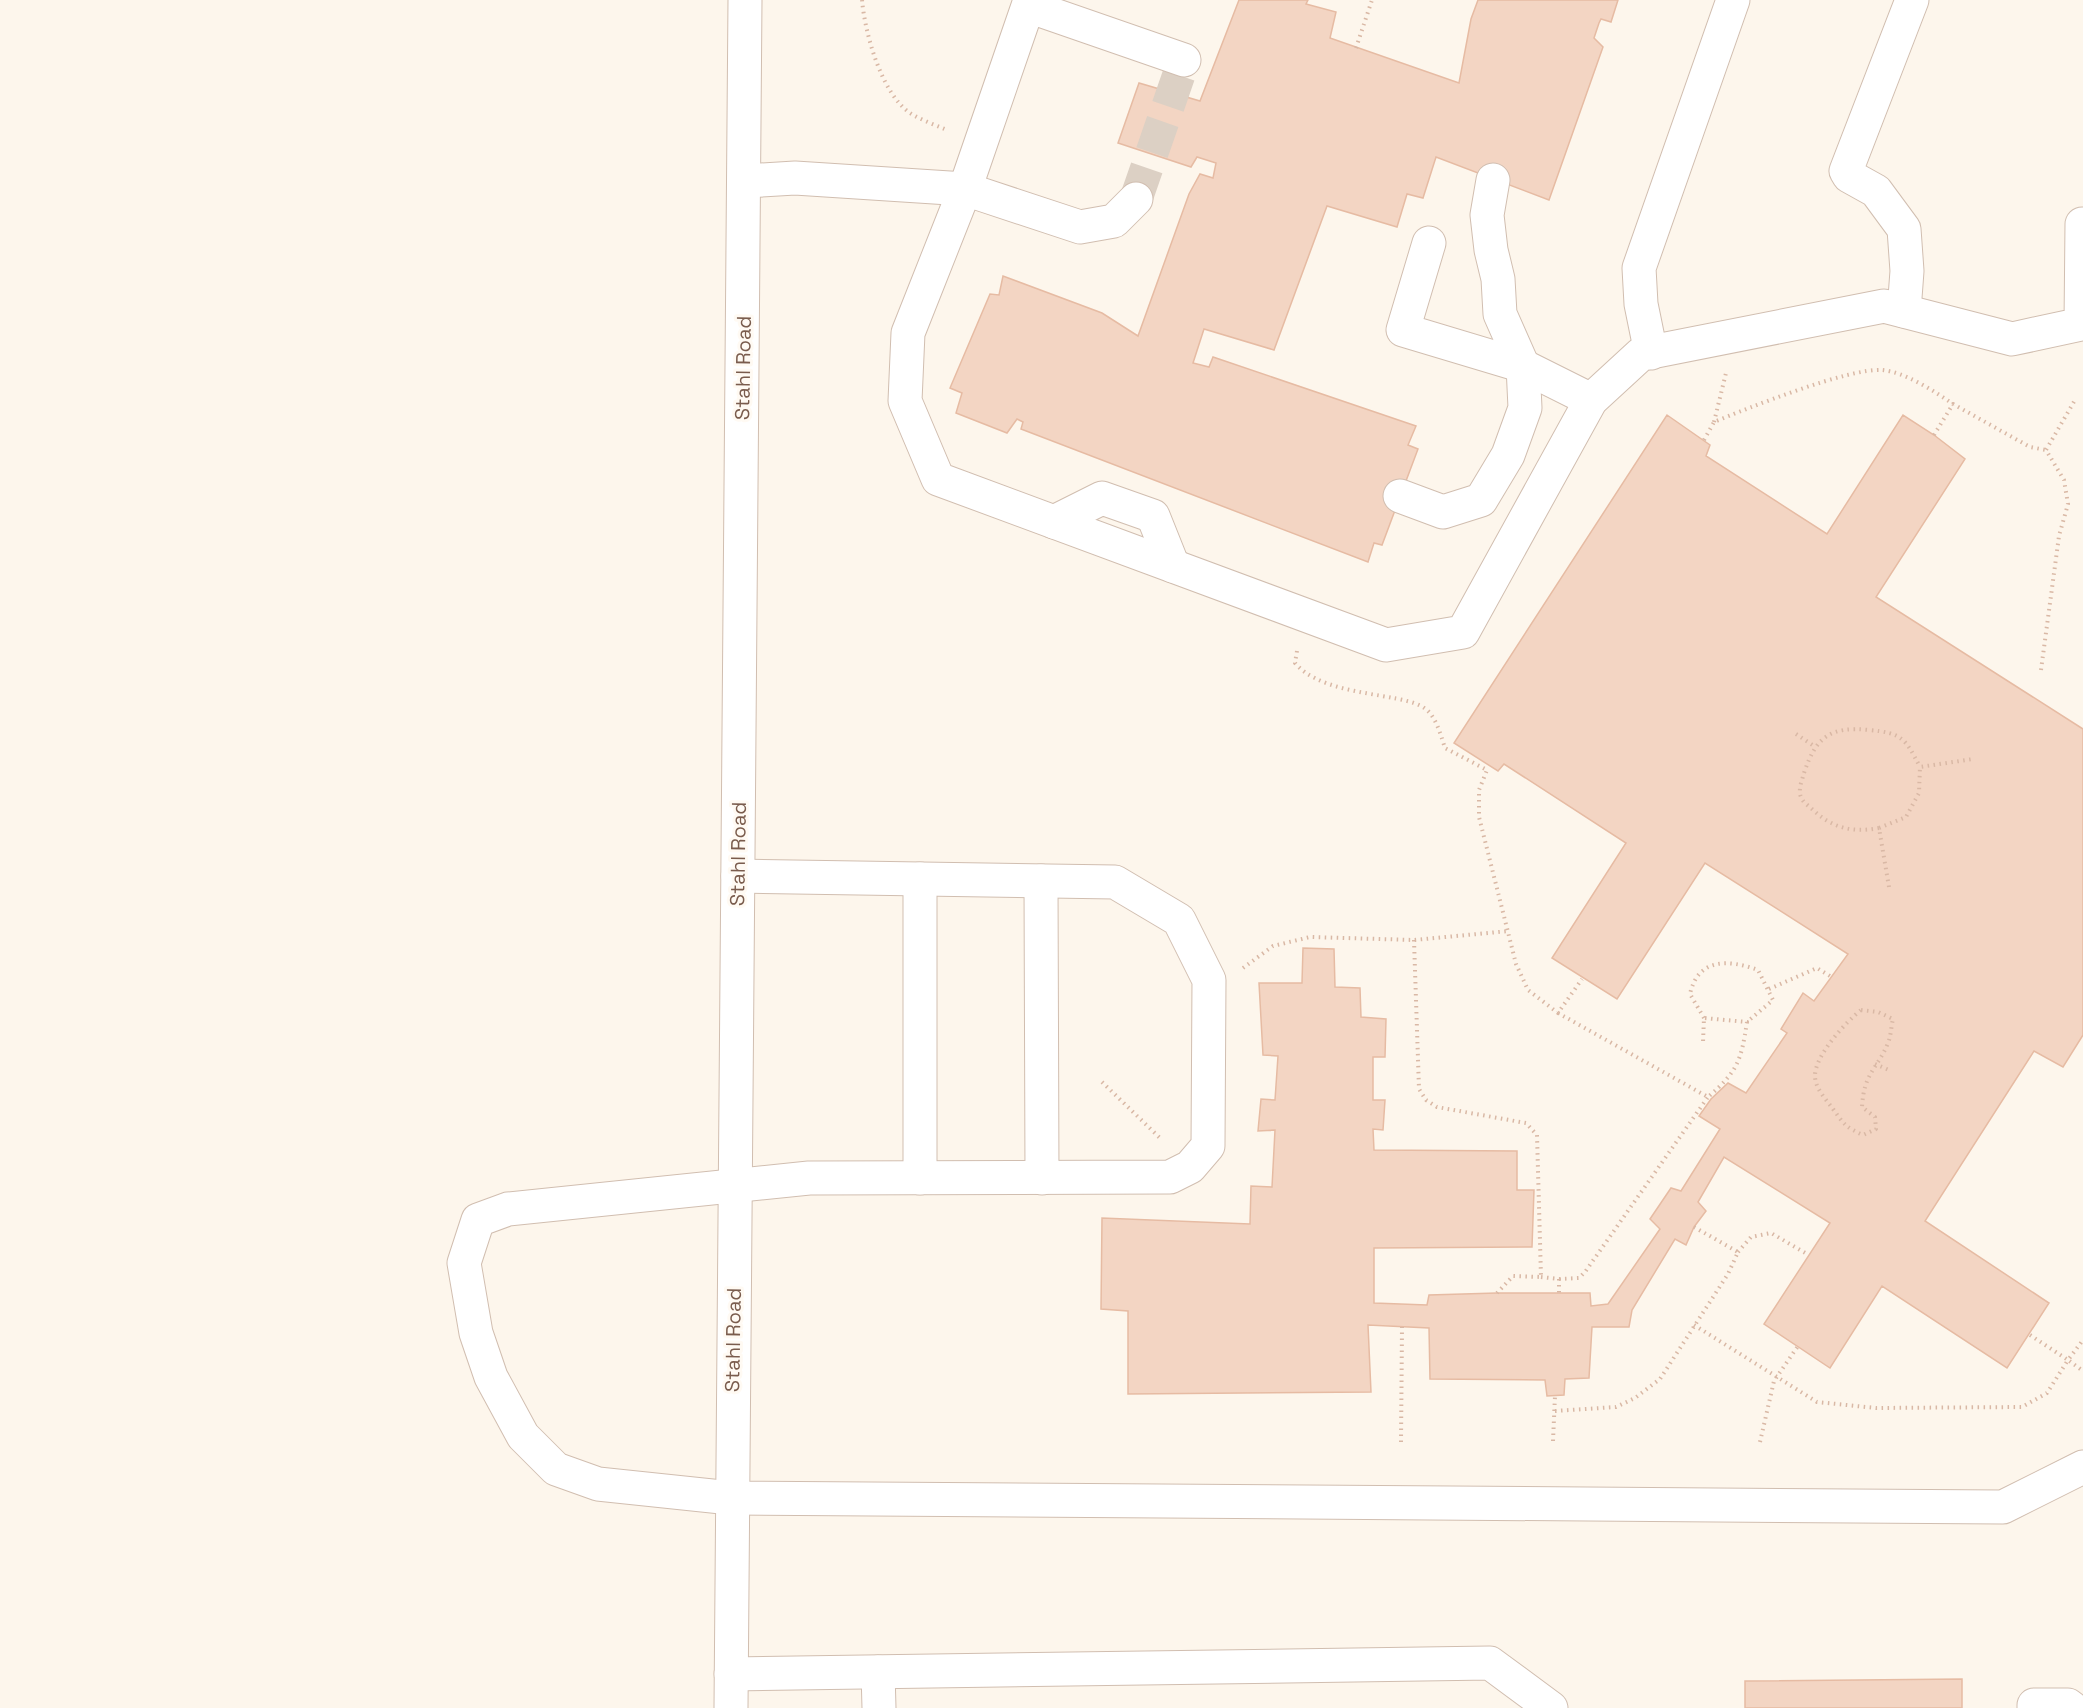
<svg xmlns="http://www.w3.org/2000/svg" width="2083" height="1708" font-family="'Space Grotesk',sans-serif">
<rect width="100%" height="100%" fill="#fdf6ec"/>
<g fill="#f3d5c3" stroke="#e6bba3" stroke-width="1.5">
<polygon points="1239,0 1308,0 1306,4 1336,12 1330,38 1459,83 1471,19 1478,0 1618,0 1611,22 1601,19 1599,23 1594,38 1603,47 1549,200 1436,157 1423,198 1407,194 1397,227 1327,206 1274,350 1204,329 1193,363 1209,367 1213,357 1416,426 1408,445 1418,449 1382,545 1374,543 1368,562 1021,429 1023,422 1017,419 1007,433 956,413 962,393 950,388 990,294 999,295 1003,276 1102,313 1138,336 1189,194 1200,174 1213,178 1216,163 1197,157 1191,167 1118,143 1139,83 1200,101"/>
<polygon points="1667,415 1710,445 1706,456 1827,534 1903,415 1934,435 1965,459 1876,597 2083,729 2083,1035 2063,1067 2034,1051 1925,1221 2049,1303 2007,1368 1882,1286 1830,1368 1764,1324 1830,1223 1724,1157 1698,1202 1706,1211 1694,1227 1686,1245 1675,1239 1632,1310 1629,1327 1592,1327 1589,1378 1565,1379 1564,1395 1547,1396 1545,1380 1430,1379 1429,1328 1368,1325 1371,1392 1128,1394 1128,1311 1101,1309 1102,1218 1250,1224 1251,1186 1272,1187 1275,1130 1258,1131 1261,1099 1275,1100 1278,1056 1263,1055 1259,983 1302,983 1303,948 1334,949 1335,987 1360,988 1361,1017 1386,1019 1385,1057 1373,1057 1373,1100 1385,1100 1383,1130 1373,1129 1374,1150 1517,1151 1517,1190 1534,1190 1532,1247 1374,1248 1374,1303 1427,1305 1429,1295 1497,1293 1590,1293 1591,1306 1608,1304 1660,1229 1650,1219 1671,1188 1681,1191 1720,1129 1699,1116 1711,1099 1728,1083 1746,1093 1787,1033 1781,1029 1803,993 1814,1001 1848,954 1705,863 1617,999 1552,958 1626,843 1504,764 1498,771 1454,743"/>
<polygon points="1962,1679 1962,1708 1745,1708 1745,1681"/>
</g>
<g fill="none" stroke-linecap="round" stroke-linejoin="round">
<polyline stroke="#dcd0c4" stroke-width="33" stroke-dasharray="33 16" stroke-linecap="butt" points="1136,199 1184,60"/>
<g stroke="#d1beb0" stroke-width="35">
<g id="minor">
<polyline points="1184,60 1028,6 965,189 908,333 905,401 938,479 1386,645 1463,632 1591,400 1641,354 1884,306 2012,339 2081,324 2082,224"/>
<polyline points="745,181 795,178 965,189 1080,227 1114,221 1136,199"/>
<polyline points="1429,243 1403,330 1523,366 1591,400"/>
<polyline points="1904,311 1907,271 1904,229 1876,191 1849,176 1846,171 1912,0"/>
<polyline points="1651,353 1641,304 1639,268 1733,0"/>
<polyline points="1400,496 1443,512 1481,500 1508,455 1525,408 1523,366 1500,314 1498,279 1491,250 1487,215 1493,180"/>
<polyline points="1054,522 1102,498 1153,516 1173,566"/>
<polyline points="738,876 1115,882 1179,920 1209,980 1208,1146 1190,1167 1170,1177 809,1178 508,1209 478,1220 464,1263 476,1333 491,1377 523,1436 556,1469 598,1484 731,1498 2003,1507 2083,1467"/>
<polyline points="920,879 920,1178"/>
<polyline points="1041,881 1042,1178"/>
<polyline points="878,1672 879,1708"/>
<polyline points="731,1674 1490,1663 1551,1708"/>
<polyline points="731,1708 745,0"/>
<polyline points="2034,1708 2034,1705 2068,1705 2072,1708"/>
</g>
</g>
<g stroke="#d9b8a5" stroke-width="4" stroke-dasharray="1.5 4.5" stroke-linecap="butt">
<path d="M862,0C865,33 881,93 910,113C921,120 935,125 947,130"/>
<polyline points="1356,48 1372,0"/>
<polyline points="1714,422 1726,373"/>
<polyline points="1934,435 1953,404 2030,447 2046,450"/>
<path d="M1704,440L1714,422C1748,408 1848,368 1882,370C1905,372 1934,391 1953,404"/>
<path d="M1297,651L1295,663C1316,688 1363,692 1393,698C1404,700 1420,703 1428,711C1437,720 1441,736 1445,748L1487,770L1479,790V817L1516,964L1528,990L1558,1013L1582,979"/>
<polyline points="2041,670 2059,536 2068,504 2064,480 2046,450 2075,400"/>
<polyline points="1796,734 1814,746"/>
<path d="M1879,828C1852,833 1832,828 1812,809C1809,806 1804,803 1802,799C1797,791 1802,781 1804,773C1816,737 1830,726 1869,730C1902,733 1905,738 1920,767"/>
<polyline points="1889,887 1879,828 1906,817 1919,793 1920,767 1973,759"/>
<polyline points="1414,940 1419,1089 1426,1100 1437,1107 1526,1123 1537,1135 1541,1277 1513,1276 1497,1293"/>
<polyline points="1243,968 1273,946 1310,937 1414,940 1509,931"/>
<polyline points="1769,989 1817,968 1830,976"/>
<path d="M1861,1010L1878,1012L1893,1019C1891,1027 1891,1036 1888,1043C1877,1070 1864,1072 1862,1107L1875,1117L1876,1129L1863,1135C1845,1127 1844,1124 1833,1109C1826,1099 1816,1090 1815,1077C1814,1056 1846,1022 1861,1010Z"/>
<path d="M1558,1013L1708,1097C1738,1071 1741,1061 1747,1022L1704,1018L1703,1042"/>
<path d="M1704,1018L1690,994C1698,958 1728,959 1758,970L1773,1000L1747,1022"/>
<polyline points="1875,1064 1889,1070"/>
<polyline points="1102,1082 1161,1139"/>
<polyline points="1738,1252 1751,1237 1771,1233 1809,1255"/>
<polyline points="1541,1277 1559,1279 1559,1294"/>
<polyline points="1559,1279 1579,1278 1585,1272 1708,1097"/>
<polyline points="1694,1325 1817,1402 1876,1408 2022,1407 2047,1393 2068,1360 2083,1371"/>
<polyline points="2030,1335 2068,1360 2083,1340"/>
<polyline points="1555,1411 1616,1407 1635,1398 1660,1379 1728,1274 1738,1252 1694,1227"/>
<polyline points="1553,1441 1555,1396"/>
<polyline points="1401,1442 1402,1327"/>
<polyline points="1760,1442 1774,1381 1798,1346"/>
</g>
<use href="#minor" stroke="#fff" stroke-width="33"/>
</g>
<g text-anchor="middle" dominant-baseline="central" stroke-width="6" stroke-linejoin="round" paint-order="stroke">
<g font-size="20" fill="#7a5c4d" stroke="#fffaf3">
<text transform="translate(743 368) rotate(-89)">Stahl Road</text>
<text transform="translate(738 854) rotate(-89)">Stahl Road</text>
<text transform="translate(733 1340) rotate(-89)">Stahl Road</text>
</g>
</g>
</svg>
